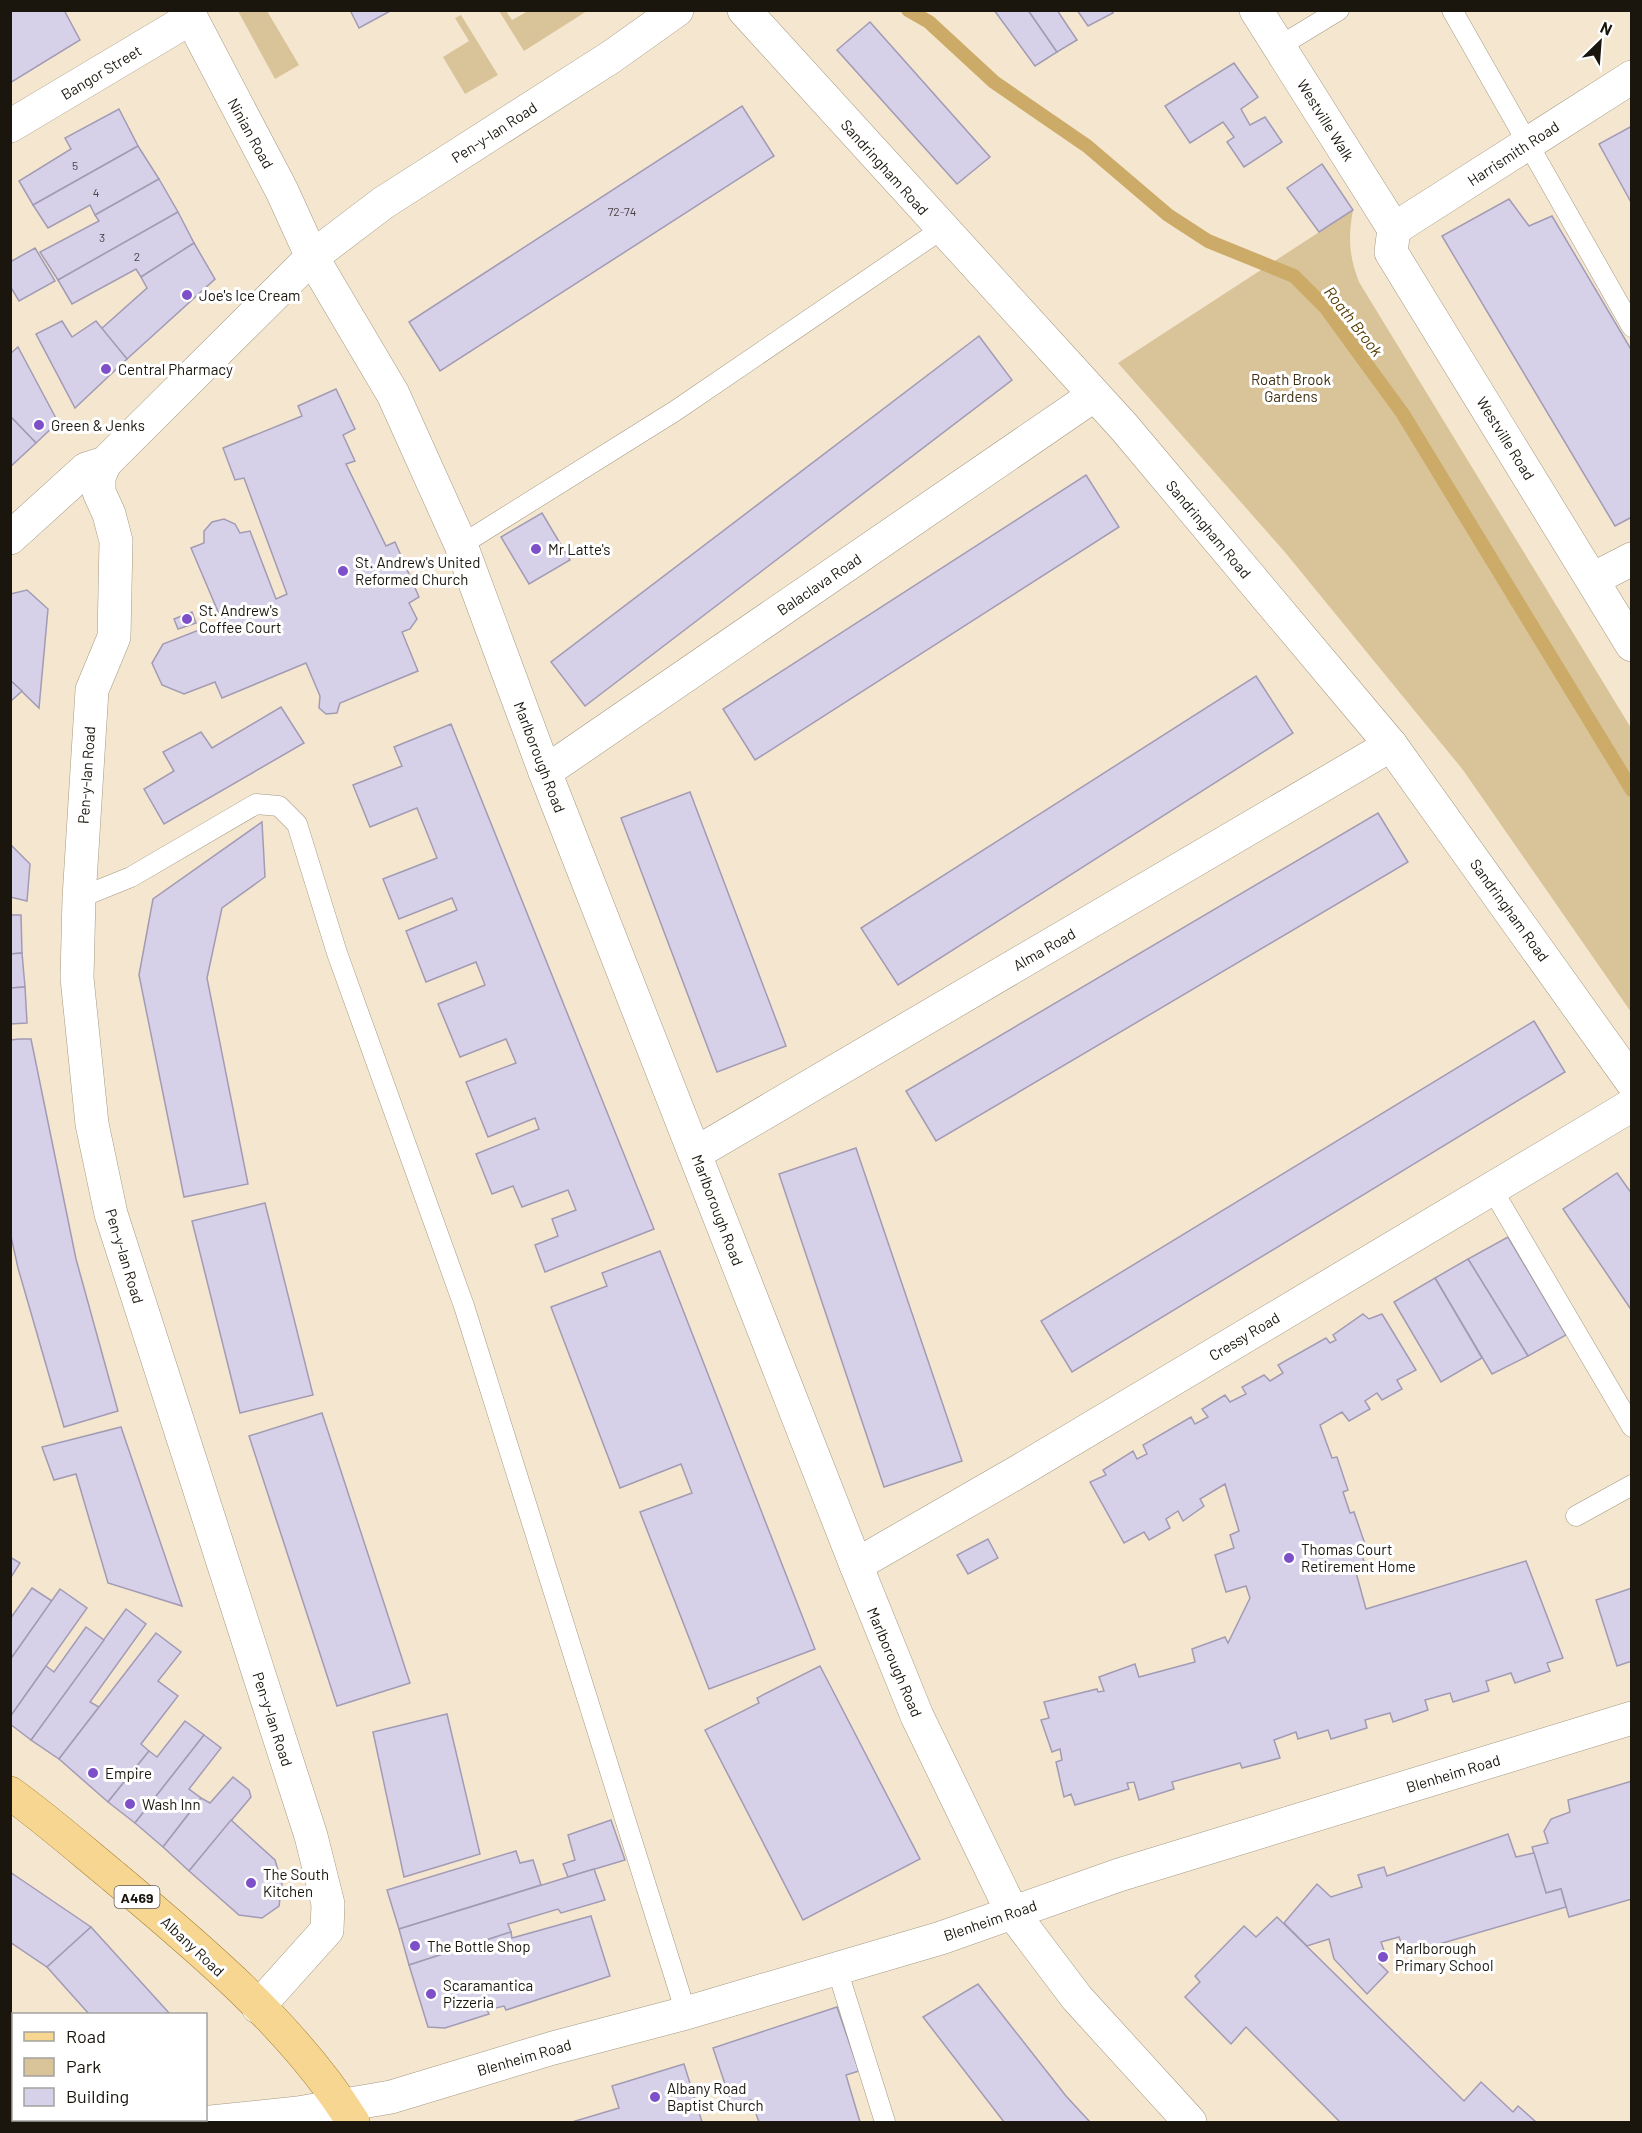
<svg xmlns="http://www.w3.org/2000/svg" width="1642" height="2133" font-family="Barlow,sans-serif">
<rect width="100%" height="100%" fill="#f5e7cf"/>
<g fill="#d9c399">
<polygon points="238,11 267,11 299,65 275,79"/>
<polygon points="499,11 506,11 512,20 528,11 587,11 524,51"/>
<polygon points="461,15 498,75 465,94 443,57 469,41 455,18"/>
<path d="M1353,210C1348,237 1349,256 1359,282L1631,728V1012L1463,770L1284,551L1118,363Z"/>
</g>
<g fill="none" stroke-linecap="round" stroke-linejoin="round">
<polyline stroke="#ccaa67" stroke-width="14" points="908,10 929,22 994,82 1087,146 1168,215 1208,241 1294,276 1325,307 1403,414 1632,790"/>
</g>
<g fill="#d7d0e9" stroke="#a29bb4" stroke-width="1.5">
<polygon points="10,10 64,10 80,40 10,83"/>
<polygon points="350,10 392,10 359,28"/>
<polygon points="994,10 1028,10 1057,52 1035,66"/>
<polygon points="1028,10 1057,10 1077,40 1057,52"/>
<polygon points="1077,10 1111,10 1113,13 1088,26"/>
<polygon points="870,22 990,157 957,184 837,50"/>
<polygon points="1234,63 1258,97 1241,109 1250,125 1265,117 1282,142 1244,167 1227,142 1234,137 1223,122 1190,143 1165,106"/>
<polygon points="742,106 774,156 440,371 409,322"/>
<polygon points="119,109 138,146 33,205 19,181 71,149 65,138"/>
<polygon points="1632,126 1632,204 1599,144"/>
<polygon points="138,146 159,179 95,215 90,205 48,228 33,205"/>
<polygon points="1322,164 1353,210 1319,232 1287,188"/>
<polygon points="159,179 178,212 58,280 40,252 99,221 95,215"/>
<polygon points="1509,199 1529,226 1552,216 1632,351 1632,517 1615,526 1442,236"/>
<polygon points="178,212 194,243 141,277 136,269 72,304 58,280"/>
<polygon points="194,243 215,279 127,359 101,329 147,288 141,277"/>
<polygon points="35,248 55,281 19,301 10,286 10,262"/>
<polygon points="62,321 72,337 96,321 127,359 75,408 36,334"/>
<polygon points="979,336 1012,380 585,706 551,662"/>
<polygon points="18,347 58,422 36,443 10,416 10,354"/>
<polygon points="336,389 355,429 343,435 355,461 346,464 386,546 395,542 419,597 409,603 417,619 410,629 402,632 418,671 340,703 337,713 326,714 319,708 320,696 306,663 222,698 215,682 184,694 162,685 152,663 163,644 222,621 191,548 204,543 204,531 212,522 224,519 235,524 240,533 250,531 276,599 287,594 244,478 235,480 223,448 302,416 298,406"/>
<polygon points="10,416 36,443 10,467"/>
<polygon points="1086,475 1119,527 755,760 723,709"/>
<polygon points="542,513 570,560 529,584 501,537"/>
<polygon points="27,590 48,609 39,708 10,680 10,594"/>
<polygon points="192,612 196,623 178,629 174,619"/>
<polygon points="1256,676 1293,733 898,985 861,928"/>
<polygon points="10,680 22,691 10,702"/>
<polygon points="281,707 304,743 164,824 144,789 174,771 163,752 201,732 212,748"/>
<polygon points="451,724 654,1229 545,1272 535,1245 558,1236 552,1219 576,1210 568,1190 522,1207 513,1186 492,1194 476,1154 539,1129 535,1118 488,1137 466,1082 516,1063 506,1039 460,1057 438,1004 485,985 476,962 426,982 406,931 457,910 452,898 399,919 383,879 437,858 417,808 370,827 353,785 402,766 394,747"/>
<polygon points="690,792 786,1046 717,1072 621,818"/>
<polygon points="1378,813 1408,862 936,1141 906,1091"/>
<polygon points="262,822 265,877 222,908 207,978 248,1184 184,1197 139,975 153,899"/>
<polygon points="10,844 30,864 27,901 10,897"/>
<polygon points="10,915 21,915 22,953 10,954"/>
<polygon points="22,953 25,987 10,988 10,954"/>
<polygon points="25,987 27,1023 10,1024 10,988"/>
<polygon points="1534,1021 1565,1072 1072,1372 1041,1321"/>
<polygon points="20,1039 31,1039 76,1259 118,1411 64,1427 18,1268 10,1232 10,1040"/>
<polygon points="856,1148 962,1461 884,1487 779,1174"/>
<polygon points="1617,1173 1632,1194 1632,1311 1563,1209"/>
<polygon points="265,1203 313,1395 240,1413 192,1221"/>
<polygon points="1508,1237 1566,1335 1528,1356 1468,1259"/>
<polygon points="660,1251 815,1649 709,1689 640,1512 692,1493 681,1464 620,1488 551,1307 607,1286 602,1273"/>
<polygon points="1468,1259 1528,1356 1492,1374 1435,1278"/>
<polygon points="1435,1278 1482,1358 1441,1382 1394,1302"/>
<polygon points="1363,1314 1369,1319 1382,1314 1416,1370 1397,1380 1402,1389 1382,1400 1377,1393 1365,1401 1370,1409 1349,1421 1342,1412 1320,1425 1332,1458 1337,1457 1348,1490 1343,1492 1350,1513 1354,1512 1367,1550 1361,1552 1365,1565 1355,1569 1366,1609 1526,1561 1563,1658 1547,1663 1550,1671 1515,1683 1511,1673 1486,1681 1489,1691 1453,1702 1450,1693 1425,1700 1428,1710 1393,1722 1390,1713 1365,1720 1367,1728 1331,1739 1328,1730 1298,1739 1296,1732 1274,1740 1280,1758 1242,1768 1240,1763 1172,1782 1174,1789 1139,1800 1134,1782 1127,1783 1129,1789 1075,1805 1071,1794 1064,1797 1056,1762 1062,1760 1060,1749 1052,1752 1041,1720 1049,1718 1044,1702 1097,1689 1098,1692 1104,1691 1099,1677 1135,1664 1139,1677 1195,1662 1192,1649 1225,1637 1228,1643 1250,1598 1246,1586 1226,1592 1215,1555 1234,1548 1230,1535 1239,1531 1225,1484 1200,1499 1204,1506 1183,1521 1178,1511 1166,1519 1170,1528 1149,1540 1144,1532 1124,1543 1090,1482 1106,1475 1103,1470 1133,1451 1137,1459 1147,1454 1143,1445 1191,1417 1195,1424 1208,1417 1202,1409 1225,1395 1230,1402 1246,1394 1242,1387 1264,1375 1270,1381 1283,1373 1278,1365 1326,1338 1330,1343 1336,1340 1333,1335"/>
<polygon points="322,1413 410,1683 337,1706 249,1436"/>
<polygon points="121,1427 182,1606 108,1583 76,1474 54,1480 42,1447"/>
<polygon points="988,1539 998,1558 968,1574 957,1555"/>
<polygon points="10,1557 20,1563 10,1579"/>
<polygon points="32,1588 52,1601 10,1660 10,1619"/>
<polygon points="1632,1588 1632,1661 1617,1666 1596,1600"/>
<polygon points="60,1589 87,1608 10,1717 10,1660"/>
<polygon points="126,1609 146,1624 90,1702 99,1707 59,1759 31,1740"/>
<polygon points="86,1627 104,1640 31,1740 10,1724 10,1717 46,1666 54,1672"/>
<polygon points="156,1633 181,1652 158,1681 178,1696 141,1744 149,1751 108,1802 59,1759"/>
<polygon points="820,1666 920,1859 803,1920 705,1730 759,1703 757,1698"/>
<polygon points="447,1714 480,1854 404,1877 373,1732"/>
<polygon points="185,1721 204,1735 135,1823 108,1802 149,1751 157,1757"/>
<polygon points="204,1735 221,1748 189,1789 201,1798 163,1847 135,1823"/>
<polygon points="233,1777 249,1790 251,1797 189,1871 163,1847 201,1798 210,1803"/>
<polygon points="1632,1781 1632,1899 1569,1917 1561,1889 1546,1893 1532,1847 1548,1843 1544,1831 1551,1819 1570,1812 1568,1800"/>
<polygon points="231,1820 275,1860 282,1883 279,1906 262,1918 239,1915 189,1871"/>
<polygon points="611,1820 625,1860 568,1877 563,1864 575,1860 568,1835"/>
<polygon points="1508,1834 1516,1857 1534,1853 1546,1893 1561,1889 1566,1907 1405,1954 1399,1937 1381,1942 1386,1956 1379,1963 1388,1972 1367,1994 1334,1959 1329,1939 1307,1946 1284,1923 1317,1884 1331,1897 1362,1887 1358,1875 1384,1867 1387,1876"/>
<polygon points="516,1851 520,1863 533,1860 541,1885 399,1929 387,1890"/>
<polygon points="594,1869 605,1900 561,1913 558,1909 508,1924 511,1932 409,1965 399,1929"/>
<polygon points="10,1872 91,1927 47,1967 10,1942"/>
<polygon points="591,1916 610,1976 506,2010 504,2006 487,2010 489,2014 445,2028 428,2027 409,1965 511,1932 512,1938"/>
<polygon points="1277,1917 1464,2101 1481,2082 1513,2112 1518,2106 1536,2122 1340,2122 1246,2027 1231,2044 1185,1997 1200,1982 1195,1976 1244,1926 1256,1937"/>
<polygon points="91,1927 170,2014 89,2014 47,1967"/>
<polygon points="978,1984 1066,2096 1090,2122 1004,2122 923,2017"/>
<polygon points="837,2007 859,2071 846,2075 860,2122 759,2122 751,2100 732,2105 713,2048"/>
<polygon points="10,2037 14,2037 13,2094 10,2069"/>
<polygon points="684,2064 702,2122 572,2122 619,2108 612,2086"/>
</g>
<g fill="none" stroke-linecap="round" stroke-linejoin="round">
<g stroke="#a49881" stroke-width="21">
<g id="lane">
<polyline points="1452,10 1632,327"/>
<polyline points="1280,46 1339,10"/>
<polyline points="461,545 675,411 942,229"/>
<polyline points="79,898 131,877 256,804 279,806 297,824 337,953 464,1306 686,2013"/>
<polyline points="1492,1189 1632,1427"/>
<polyline points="1576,1516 1632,1485"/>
<polyline points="837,1969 885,2122"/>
</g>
</g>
<g stroke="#a49881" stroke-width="34">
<g id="street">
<polyline points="744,10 1124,427 1391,745 1632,1082"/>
<polyline points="1256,10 1394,229"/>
<polyline points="10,126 191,18"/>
<polyline points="1394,229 1391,252 1632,645"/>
<polyline points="1394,229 1632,77"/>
<polyline points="105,463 99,477 99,492 109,514 116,541 114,637 92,690 79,898 77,978 92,1124 111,1214 311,1836 328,1904 327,1930 258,2007"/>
<polyline points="1593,579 1632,559"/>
<polyline points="545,772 1093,396"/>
<polyline points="696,1153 1391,745"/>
<polyline points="856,1565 1021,1470 1632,1105"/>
<polyline points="211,2122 298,2113 391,2097 553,2048 686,2013 941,1938 1119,1875 1632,1718"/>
</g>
</g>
<g stroke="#a49881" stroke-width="34">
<g id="secondary">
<polyline points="187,10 282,191 312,257 393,394 461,545 545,772 856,1565 917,1716 1012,1912 1077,1998 1190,2122"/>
<polyline points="10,538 86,469 105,463 312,257 383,203 611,57 677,10"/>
</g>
</g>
<g stroke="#a58133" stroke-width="34">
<path id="primary" d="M10,1793C46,1819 79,1848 113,1876C198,1947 295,2028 353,2122"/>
</g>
<use href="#lane" stroke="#fff" stroke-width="20"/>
<use href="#street" stroke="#fff" stroke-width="33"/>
<use href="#secondary" stroke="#fff" stroke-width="33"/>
<use href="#primary" stroke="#f6d691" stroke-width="33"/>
</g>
<g fill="#7d4fc8" stroke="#fff" stroke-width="2">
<circle cx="187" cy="295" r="6"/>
<circle cx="106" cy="369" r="6"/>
<circle cx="39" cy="425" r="6"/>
<circle cx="536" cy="549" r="6"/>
<circle cx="343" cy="571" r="6"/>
<circle cx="187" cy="619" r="6"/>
<circle cx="1289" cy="1558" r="6"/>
<circle cx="93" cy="1773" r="6"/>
<circle cx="130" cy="1804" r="6"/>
<circle cx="251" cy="1883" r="6"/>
<circle cx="415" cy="1946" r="6"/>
<circle cx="1383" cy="1957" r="6"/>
<circle cx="431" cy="1994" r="6"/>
<circle cx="655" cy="2097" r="6"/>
</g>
<g text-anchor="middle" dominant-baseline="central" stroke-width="6" stroke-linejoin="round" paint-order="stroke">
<g font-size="12" fill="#494444">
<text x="75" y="165">5</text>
<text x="96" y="192">4</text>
<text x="622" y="211">72-74</text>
<text x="102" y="237">3</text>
<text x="137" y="256">2</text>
</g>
<rect fill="#fff" stroke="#5f5c56" stroke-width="1.5" x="114.5" y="1886" width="45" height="22" rx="4.5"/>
<g font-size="14" font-weight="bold" fill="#1a160d">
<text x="137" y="1897">A469</text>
</g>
<g font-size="15" fill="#1a160d" stroke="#fff">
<text transform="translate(101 72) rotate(-31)">Bangor Street</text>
<text transform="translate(1326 120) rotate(58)">Westville Walk</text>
<text transform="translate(494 132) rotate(-33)">Pen-y-lan Road</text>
<text transform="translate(251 133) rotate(61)">Ninian Road</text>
<text transform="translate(1513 153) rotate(-33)">Harrismith Road</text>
<text transform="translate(885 167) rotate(48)">Sandringham Road</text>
<text transform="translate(1506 438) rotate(58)">Westville Road</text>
<text transform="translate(1209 529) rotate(50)">Sandringham Road</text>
<text transform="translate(819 584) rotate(-34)">Balaclava Road</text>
<text transform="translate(540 757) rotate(69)">Marlborough Road</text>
<text transform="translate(86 775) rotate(-86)">Pen-y-lan Road</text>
<text transform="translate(1510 910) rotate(54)">Sandringham Road</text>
<text transform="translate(1044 949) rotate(-30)">Alma Road</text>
<text transform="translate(718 1210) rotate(69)">Marlborough Road</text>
<text transform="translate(125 1256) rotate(73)">Pen-y-lan Road</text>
<text transform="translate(1244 1336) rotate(-31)">Cressy Road</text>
<text transform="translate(895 1662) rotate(67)">Marlborough Road</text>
<text transform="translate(273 1719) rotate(72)">Pen-y-lan Road</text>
<text transform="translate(1453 1773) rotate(-17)">Blenheim Road</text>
<text transform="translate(990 1920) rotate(-19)">Blenheim Road</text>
<text transform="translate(193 1946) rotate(43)">Albany Road</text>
<text transform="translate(524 2057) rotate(-16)">Blenheim Road</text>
</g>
<g font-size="15" fill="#1a160d" stroke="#fff" text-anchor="start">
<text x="199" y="295">Joe's Ice Cream</text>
<text x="118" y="369">Central Pharmacy</text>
<text x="51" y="425">Green &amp; Jenks</text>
<text x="548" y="549">Mr Latte's</text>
<text x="355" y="562">St. Andrew's United<tspan x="355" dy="17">Reformed Church</tspan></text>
<text x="199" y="610">St. Andrew's<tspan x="199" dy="17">Coffee Court</tspan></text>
<text x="1301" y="1549">Thomas Court<tspan x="1301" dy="17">Retirement Home</tspan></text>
<text x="105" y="1773">Empire</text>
<text x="142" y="1804">Wash Inn</text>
<text x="263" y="1874">The South<tspan x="263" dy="17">Kitchen</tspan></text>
<text x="427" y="1946">The Bottle Shop</text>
<text x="1395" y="1948">Marlborough<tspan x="1395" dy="17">Primary School</tspan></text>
<text x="443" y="1985">Scaramantica<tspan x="443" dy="17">Pizzeria</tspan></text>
<text x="667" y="2088">Albany Road<tspan x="667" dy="17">Baptist Church</tspan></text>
</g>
<g font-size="15" fill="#3e2f11" stroke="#fff">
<text x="1291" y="379">Roath Brook<tspan x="1291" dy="17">Gardens</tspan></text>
</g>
<g font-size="16" font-style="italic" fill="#523b02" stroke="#fff">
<text transform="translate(1354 321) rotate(52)">Roath Brook</text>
</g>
</g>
<rect width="1642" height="2133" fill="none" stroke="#1a160d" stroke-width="24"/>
<rect x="12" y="2013" width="195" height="108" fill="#ffffff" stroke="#a3a29e" stroke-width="1.5"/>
<rect x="24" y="2032" width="30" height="9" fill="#f6d691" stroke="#a3a29e" stroke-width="1.5"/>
<text x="66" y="2043" font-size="18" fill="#1a160d">Road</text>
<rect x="24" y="2058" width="30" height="18" fill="#d9c399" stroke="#a3a29e" stroke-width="1.5"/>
<text x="66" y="2073" font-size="18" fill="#1a160d">Park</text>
<rect x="24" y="2088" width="30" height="18" fill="#d7d0e9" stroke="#a3a29e" stroke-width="1.5"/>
<text x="66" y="2103" font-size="18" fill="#1a160d">Building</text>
<g transform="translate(1600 42) rotate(25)" stroke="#ffffff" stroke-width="4.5" paint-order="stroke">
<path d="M0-4.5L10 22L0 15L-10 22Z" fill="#1a160d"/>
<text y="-9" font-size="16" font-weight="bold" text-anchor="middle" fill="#1a160d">N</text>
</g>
</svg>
